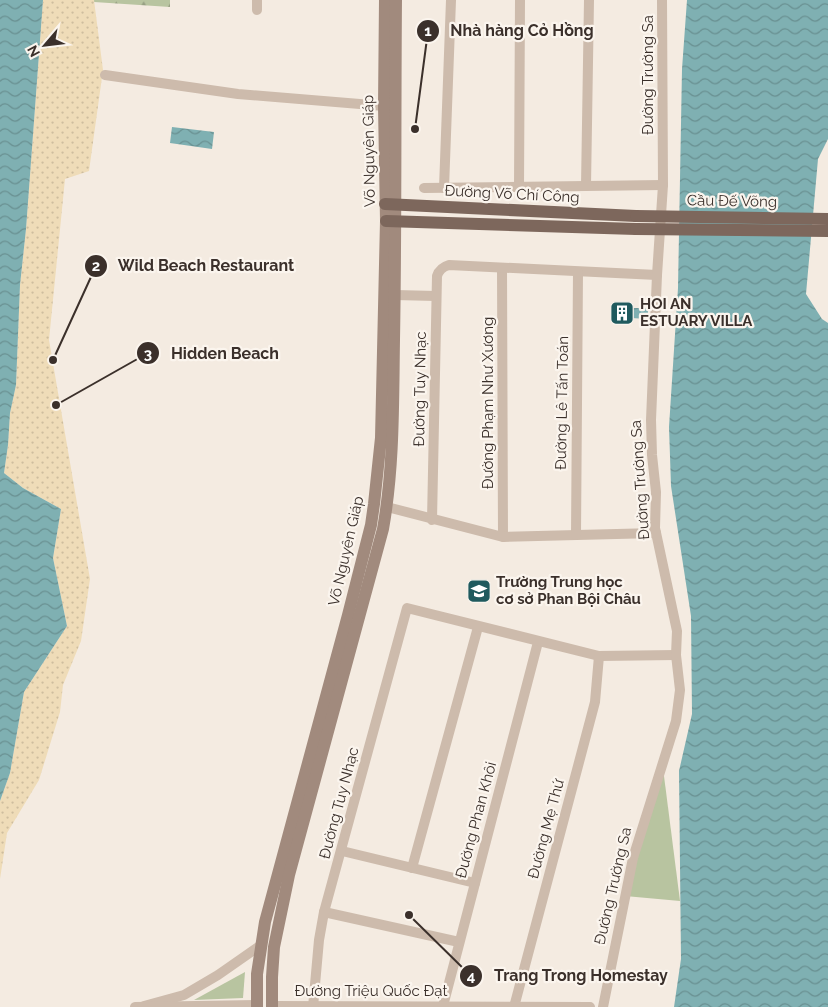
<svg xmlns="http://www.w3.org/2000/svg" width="828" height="1007" font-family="Raleway,sans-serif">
<defs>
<pattern id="forest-firs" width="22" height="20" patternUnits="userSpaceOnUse" patternTransform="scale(1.25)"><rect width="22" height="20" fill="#b8c4a0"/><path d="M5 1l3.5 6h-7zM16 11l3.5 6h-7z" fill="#97a083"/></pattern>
<pattern id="sand-dots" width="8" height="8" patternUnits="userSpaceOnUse" patternTransform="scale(1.25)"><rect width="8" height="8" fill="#efdcb8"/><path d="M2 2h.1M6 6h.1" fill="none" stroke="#cebd9e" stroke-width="1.8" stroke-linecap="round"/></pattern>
<pattern id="water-waves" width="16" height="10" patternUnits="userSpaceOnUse" patternTransform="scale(1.25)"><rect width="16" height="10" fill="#7fb0b2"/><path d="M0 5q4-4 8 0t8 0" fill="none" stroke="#699091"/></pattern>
</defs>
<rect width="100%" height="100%" fill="#f4ebe1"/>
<g fill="#b8c4a0">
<polygon points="660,770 664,776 680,901 625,896"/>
<polygon points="245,972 243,998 194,1000"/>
</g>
<polygon fill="url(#forest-firs)" points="94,0 170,0 170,7 94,2"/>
<polygon fill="url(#sand-dots)" points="43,0 94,0 103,70 89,171 65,179 49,340 90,579 81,641 63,685 60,712 39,780 7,833 0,879 0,801 10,773 24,692 67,626 53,558 61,509 23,488 4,473 8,445 10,413 16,385 20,285 26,229"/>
<g fill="url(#water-waves)">
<polygon points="0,0 43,0 26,229 20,285 16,385 10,413 8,445 4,473 23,488 61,509 53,558 67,626 24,692 10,773 0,801"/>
<polygon points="687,0 828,0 828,139 818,159 806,294 822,319 828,323 828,1007 674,1007 681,959 679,771 692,714 691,616 671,486 669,427 678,288 682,69"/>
<polygon points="172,127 214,132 212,149 170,143"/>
<polygon points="631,308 648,308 648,319 631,318"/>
</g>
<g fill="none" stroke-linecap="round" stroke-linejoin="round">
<g stroke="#cdbbac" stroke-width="10">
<polyline points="257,0 257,10"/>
<polyline points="105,75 238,94 384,106"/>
<polyline points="586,186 589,0"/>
<polyline points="519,187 520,0"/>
<polyline points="424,188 663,185"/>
<polyline points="444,188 451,0"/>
<polyline points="502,268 503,537"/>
<polyline points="395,295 436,296"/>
<polyline points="387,507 503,537 656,533"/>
<path d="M432,520L437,276C439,270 442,267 449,265L657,275"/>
<polyline points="576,535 578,272"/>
<polyline points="342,851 475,883"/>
<polyline points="412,868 478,627"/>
<polyline points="324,912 459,942"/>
<polyline points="144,1006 184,995 218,975 261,945"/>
<polyline points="272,1006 590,1007"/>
<polyline points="443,1006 538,642"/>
<polyline points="135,1007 257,1005"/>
<polyline points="313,1007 319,940 324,912 407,608 599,656 676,655"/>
<polyline points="514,1007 595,702 599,656"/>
<polyline points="603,1007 633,858 676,721 680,690 676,655 677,631 655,528 656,492 652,455 651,420 657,275 663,185 662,0"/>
</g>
<g stroke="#a18a7d" stroke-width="12">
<polyline points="257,1007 257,974 265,922 348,615 371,525 374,504 381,438 386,221 384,106 385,0"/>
<path d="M272,1007V977L274,947L289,875L383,529C394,467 393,403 394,340C396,227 395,113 396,0"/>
</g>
<g stroke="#7d675c" stroke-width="12">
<polyline points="385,204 636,216"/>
<polyline points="386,221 636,229"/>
</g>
<g stroke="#7d675c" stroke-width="12">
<polyline points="636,216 828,219"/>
<polyline points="636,229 828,231"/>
</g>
</g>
<defs>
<g id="building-square" transform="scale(1.25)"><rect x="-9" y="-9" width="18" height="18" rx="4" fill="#1f5a5e" stroke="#fbf5ee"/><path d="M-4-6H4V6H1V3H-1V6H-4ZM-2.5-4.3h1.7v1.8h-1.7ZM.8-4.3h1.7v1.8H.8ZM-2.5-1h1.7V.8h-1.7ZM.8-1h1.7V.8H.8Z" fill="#fff"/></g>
<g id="school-square" transform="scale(1.25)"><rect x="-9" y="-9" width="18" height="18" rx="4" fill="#1f5a5e" stroke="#fbf5ee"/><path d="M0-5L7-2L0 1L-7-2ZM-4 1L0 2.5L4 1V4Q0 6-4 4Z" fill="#fff"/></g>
</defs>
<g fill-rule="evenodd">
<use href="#building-square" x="622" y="313"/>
<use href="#school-square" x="479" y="591"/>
</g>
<g text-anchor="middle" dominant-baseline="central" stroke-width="4.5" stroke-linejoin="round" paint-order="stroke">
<g font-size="15" fill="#3b302b" stroke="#fbf5ee">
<text transform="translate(648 75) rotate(-90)">Đường Trường Sa</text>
<text transform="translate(369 151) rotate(-91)">Võ Nguyên Giáp</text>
<text transform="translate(512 194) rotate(3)">Đường Võ Chí Công</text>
<text transform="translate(732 201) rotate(1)">Cầu Đế Võng</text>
<text transform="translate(420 389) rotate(-89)">Đường Tuy Nhạc</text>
<text transform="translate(488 403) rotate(-90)">Đường Phạm Như Xương</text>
<text transform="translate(562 403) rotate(-89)">Đường Lê Tấn Toán</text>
<text transform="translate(640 480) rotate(-94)">Đường Trường Sa</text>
<text transform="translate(346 551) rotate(-77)">Võ Nguyên Giáp</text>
<text transform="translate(339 803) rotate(-75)">Đường Tuy Nhạc</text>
<text transform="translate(476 820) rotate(-75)">Đường Phan Khôi</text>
<text transform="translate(546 829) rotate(-75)">Đường Mẹ Thứ</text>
<text transform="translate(613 886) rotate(-77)">Đường Trường Sa</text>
<text x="371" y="991">Đường Triệu Quốc Đạt</text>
</g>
<g font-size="15" font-weight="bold" fill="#3b302b" stroke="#fbf5ee" text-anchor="start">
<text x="640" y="304">HOI AN<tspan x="640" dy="17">ESTUARY VILLA</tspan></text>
<text x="496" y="582">Trường Trung học<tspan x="496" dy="17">cơ sở Phan Bội Châu</tspan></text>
</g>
</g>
<path fill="none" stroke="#3b302b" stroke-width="2" d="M415 129L428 31M53 360L96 266M56 405L148 353M409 915L471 976"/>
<g fill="#3b302b" stroke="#fbf5ee" stroke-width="2">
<circle cx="415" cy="129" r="5"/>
<circle cx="53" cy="360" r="5"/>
<circle cx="56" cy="405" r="5"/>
<circle cx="409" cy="915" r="5"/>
<circle cx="428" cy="31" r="12"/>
<circle cx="96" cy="266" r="12"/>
<circle cx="148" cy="353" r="12"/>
<circle cx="471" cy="976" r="12"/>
</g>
<g font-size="15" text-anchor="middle" font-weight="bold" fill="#fff">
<text x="428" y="36">1</text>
<text x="96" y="271">2</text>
<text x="148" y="359">3</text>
<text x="471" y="981">4</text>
</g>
<g font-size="16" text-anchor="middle" font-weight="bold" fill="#3b302b" stroke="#fbf5ee" stroke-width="4.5" stroke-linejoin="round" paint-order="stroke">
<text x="522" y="36">Nhà hàng Cỏ Hồng</text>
<text x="206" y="271">Wild Beach Restaurant</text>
<text x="225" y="359">Hidden Beach</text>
<text x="581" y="981">Trang Trong Homestay</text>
</g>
<g transform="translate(45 45) rotate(242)" stroke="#fbf5ee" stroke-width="4" paint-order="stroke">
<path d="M0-4L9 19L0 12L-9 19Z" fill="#3b302b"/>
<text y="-8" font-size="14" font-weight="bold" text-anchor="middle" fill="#3b302b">N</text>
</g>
</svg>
